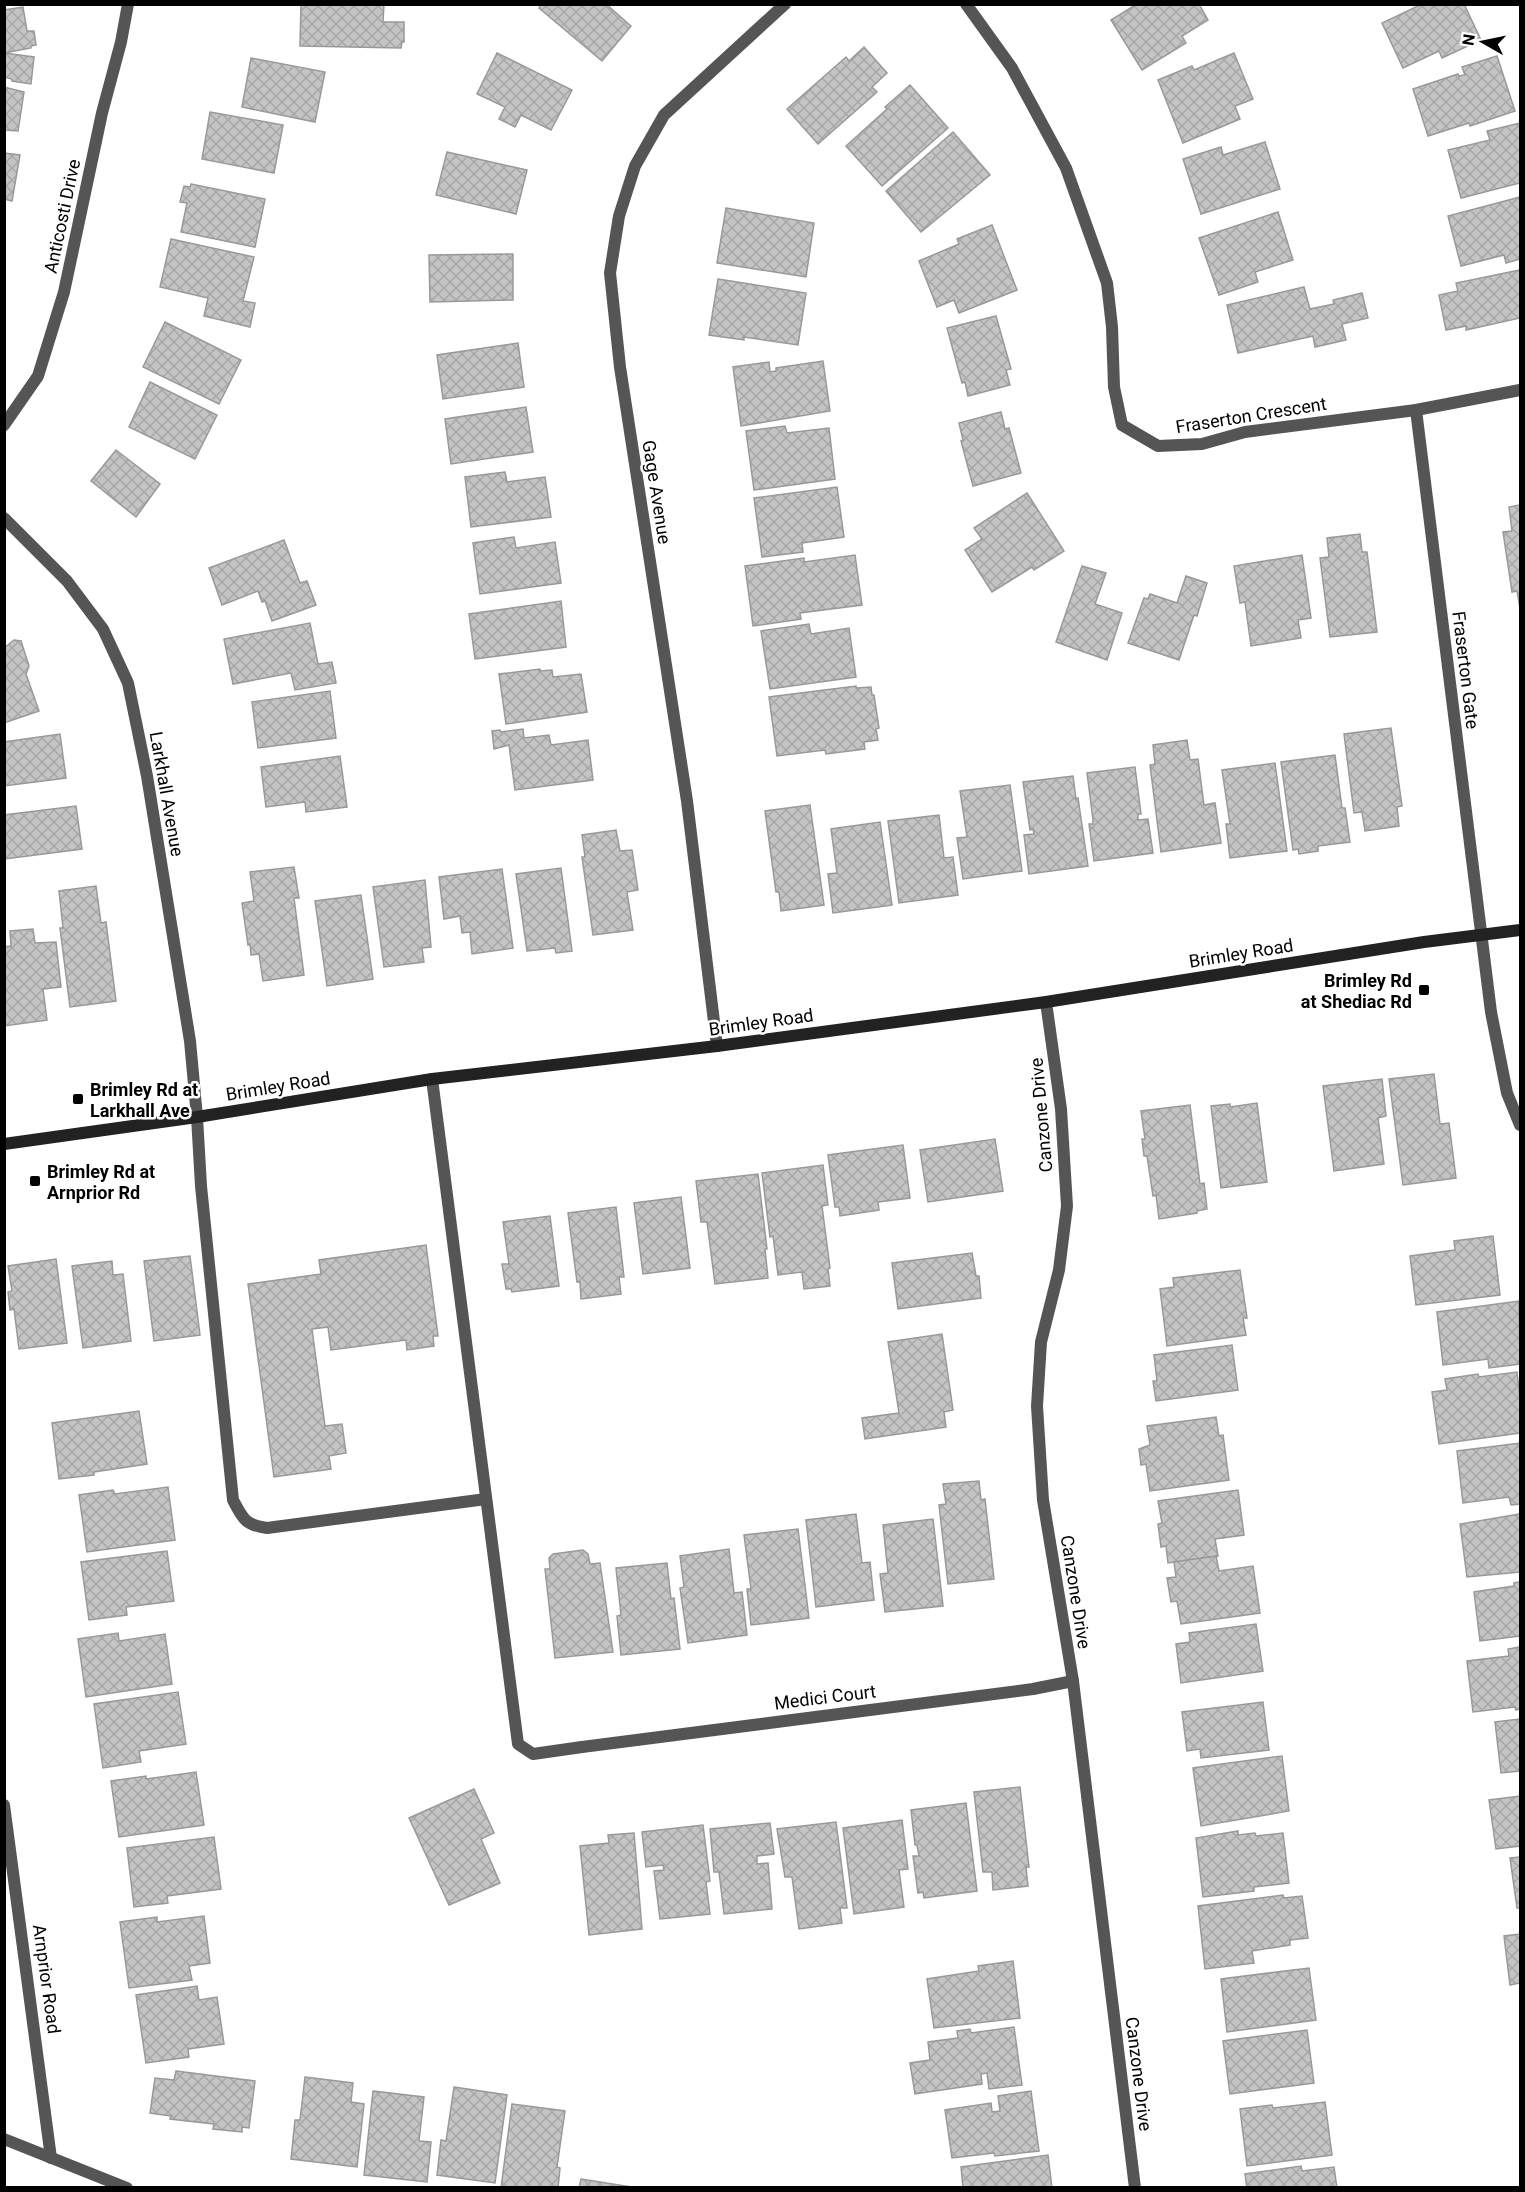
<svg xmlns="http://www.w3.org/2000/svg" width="1525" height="2192" font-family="Roboto,sans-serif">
<defs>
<pattern id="building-cross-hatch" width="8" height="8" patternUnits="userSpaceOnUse" patternTransform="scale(1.5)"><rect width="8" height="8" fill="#c4c4c4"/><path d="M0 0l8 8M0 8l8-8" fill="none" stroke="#a7a7a7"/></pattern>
</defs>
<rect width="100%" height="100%" fill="#fff"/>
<g fill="url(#building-cross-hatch)" stroke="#999" stroke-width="1.5">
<polygon points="301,4 384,4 383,22 404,22 404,42 402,42 401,48 300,46"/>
<polygon points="541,4 606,4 631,26 602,61 539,8"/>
<polygon points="1137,4 1199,4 1208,20 1182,36 1186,43 1142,70 1111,20"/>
<polygon points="1422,4 1464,4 1481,40 1442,58 1439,51 1403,68 1382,23"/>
<polygon points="23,7 27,31 34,31 36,45 31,46 31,48 4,53 4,10"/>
<polygon points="864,47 887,73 872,87 877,92 818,144 787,109 846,57 849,61"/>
<polygon points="4,53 34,57 31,84 12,81 12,79 4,77"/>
<polygon points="497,53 572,90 551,130 521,115 515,127 499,119 505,107 477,94"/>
<polygon points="1234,53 1253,99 1235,106 1240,119 1183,143 1158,80 1192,66 1194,70"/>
<polygon points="1497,56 1515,111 1470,126 1469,123 1428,136 1413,89 1458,74 1459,76 1465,75 1462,67"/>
<polygon points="251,58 325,72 315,122 242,107"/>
<polygon points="910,85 948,128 882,186 846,146 887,109 885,107"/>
<polygon points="4,87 24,92 18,131 4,130"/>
<polygon points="210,112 283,125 274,173 202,159"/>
<polygon points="1520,123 1520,183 1461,198 1448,150 1490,140 1487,131"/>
<polygon points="953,132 990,175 921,232 886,191"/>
<polygon points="1265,142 1280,189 1201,214 1183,159 1221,147 1223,155"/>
<polygon points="447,152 527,170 516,214 436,195"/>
<polygon points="4,153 20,155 12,201 4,199"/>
<polygon points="191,184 265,199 255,247 181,232 187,203 180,202 184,186 190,187"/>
<polygon points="1520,197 1520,259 1506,263 1504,255 1461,266 1448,216"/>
<polygon points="726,208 814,223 806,277 717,263"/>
<polygon points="1278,212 1293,260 1255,272 1258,282 1219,295 1199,238"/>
<polygon points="992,225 1017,290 959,313 954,300 937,307 919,261 959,244 957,239"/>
<polygon points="171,239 254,257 243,301 255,303 250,327 204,316 208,298 160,287"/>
<polygon points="513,254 513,300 430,302 429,255"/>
<polygon points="1520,270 1520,318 1466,330 1466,326 1446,330 1439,295 1458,291 1456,283"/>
<polygon points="718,279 806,293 798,345 744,337 744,340 709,335"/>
<polygon points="1304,287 1310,309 1334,304 1333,300 1362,293 1368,318 1342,324 1346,340 1315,347 1313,336 1238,353 1227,305"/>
<polygon points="996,316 1011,369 1006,370 1010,385 968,396 965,382 962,383 947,328"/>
<polygon points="165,322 241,360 219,404 143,367"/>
<polygon points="518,343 524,387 443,399 437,355"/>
<polygon points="823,361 830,411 741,426 733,367 769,362 770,372 776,371 776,368"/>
<polygon points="150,382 217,415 195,459 129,427"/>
<polygon points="526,407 533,452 451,464 445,419"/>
<polygon points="1001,412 1005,429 1009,428 1021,473 973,486 961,441 963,440 959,423"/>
<polygon points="785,426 787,433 829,428 835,479 754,490 746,431"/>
<polygon points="116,450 160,484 136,517 91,481"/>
<polygon points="505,472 507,482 545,477 551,517 471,527 465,477"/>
<polygon points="837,487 844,537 802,543 803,552 762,557 754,498"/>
<polygon points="1027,493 1064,551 1034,570 1032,567 992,592 965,550 982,539 974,528"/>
<polygon points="1520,505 1520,609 1517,591 1512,592 1503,532 1512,531 1509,507"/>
<polygon points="1360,534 1362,552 1367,552 1377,632 1330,637 1320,558 1329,557 1327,538"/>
<polygon points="514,537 516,548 555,542 561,583 480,594 473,543"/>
<polygon points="284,540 300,583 307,581 316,605 272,621 265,601 262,602 258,591 222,605 209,568"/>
<polygon points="855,555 862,605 800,613 801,619 753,626 745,566 804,558 804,562"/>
<polygon points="1302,555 1311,618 1298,620 1301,638 1251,646 1245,602 1240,603 1234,566"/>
<polygon points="1082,566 1106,573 1095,604 1122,613 1107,660 1056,642"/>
<polygon points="1186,576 1207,583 1197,616 1194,615 1179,660 1128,643 1144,598 1148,599 1150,594 1177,603"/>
<polygon points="561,601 566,647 475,659 469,614"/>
<polygon points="310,623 318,664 332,662 336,683 295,690 291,673 233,684 224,639"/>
<polygon points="809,624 811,634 849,628 856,677 770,689 761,631"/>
<polygon points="14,640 21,641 29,666 26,674 39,711 4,723 4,648"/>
<polygon points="540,669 540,671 552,670 553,677 581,674 587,712 506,724 499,674"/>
<polygon points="856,686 856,688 871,687 872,695 874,695 879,728 876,729 878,740 864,742 865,749 826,754 825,750 777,756 769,697"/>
<polygon points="330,691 336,738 258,748 252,702"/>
<polygon points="1391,728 1402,806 1397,807 1399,826 1365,831 1362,812 1354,813 1344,734"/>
<polygon points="523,729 524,738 549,735 551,745 588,740 593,780 515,790 509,745 494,749 492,731 500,730 501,732"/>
<polygon points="60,734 66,778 4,786 4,742"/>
<polygon points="1187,740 1190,760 1198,759 1204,805 1215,803 1221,843 1161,852 1150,765 1155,764 1153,745"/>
<polygon points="1335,755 1342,808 1345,808 1350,842 1318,846 1318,851 1299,854 1298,849 1293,850 1281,762"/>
<polygon points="340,756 347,807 306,812 305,802 266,807 261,767"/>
<polygon points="1275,763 1287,851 1230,858 1226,824 1230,824 1222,770"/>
<polygon points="1135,767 1141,814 1138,814 1138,820 1148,819 1153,853 1094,861 1089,824 1093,824 1093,820 1087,773"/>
<polygon points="1073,776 1076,799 1078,798 1088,866 1029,874 1024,835 1034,834 1033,829 1030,830 1023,782"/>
<polygon points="1010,785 1022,871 963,879 957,838 967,837 960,791"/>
<polygon points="810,805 824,905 781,911 779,892 776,892 765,811"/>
<polygon points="76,806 82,849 5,859 4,815"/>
<polygon points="939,815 944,858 953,857 958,895 899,903 888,821"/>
<polygon points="880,822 892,905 833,913 828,874 837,873 831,829"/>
<polygon points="616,830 620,851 632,850 638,890 627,892 633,930 593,935 582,857 585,857 582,835"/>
<polygon points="294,867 299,898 294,898 304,975 263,981 259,954 251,955 250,944 248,945 242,903 254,901 250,872"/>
<polygon points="561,868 572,951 556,953 555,948 527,951 516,874"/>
<polygon points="502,869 513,948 472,954 470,932 462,933 460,916 444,919 439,877"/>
<polygon points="425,880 431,947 422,948 424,962 384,967 373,887"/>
<polygon points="96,886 101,923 106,922 116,1001 70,1007 60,928 63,928 59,891"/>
<polygon points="361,895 373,979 327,986 315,901"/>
<polygon points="33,929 35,943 56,942 61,987 43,989 47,1020 4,1026 4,947 11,946 10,931"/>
<polygon points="1434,1074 1440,1124 1449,1123 1456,1178 1403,1185 1389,1079"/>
<polygon points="1382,1079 1386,1116 1378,1118 1384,1164 1334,1171 1323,1086"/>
<polygon points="1257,1103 1267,1182 1221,1188 1211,1106 1230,1104 1230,1107"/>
<polygon points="1190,1105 1200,1184 1204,1183 1207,1209 1197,1211 1197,1213 1159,1219 1156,1195 1153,1196 1147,1156 1144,1156 1142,1139 1145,1139 1141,1111"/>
<polygon points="995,1139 1003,1191 928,1202 920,1150"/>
<polygon points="903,1145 910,1198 878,1202 879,1210 840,1216 839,1207 835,1207 828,1155"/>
<polygon points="823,1165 828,1205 822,1206 830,1268 828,1269 830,1286 804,1289 802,1272 778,1275 773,1236 770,1237 762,1173"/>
<polygon points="758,1174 767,1249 765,1249 768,1278 715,1284 707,1222 701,1222 696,1181"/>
<polygon points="681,1197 690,1268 643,1274 634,1203"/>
<polygon points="616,1207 624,1277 619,1277 621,1294 581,1299 580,1282 577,1282 568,1213"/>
<polygon points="550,1216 559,1286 512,1292 511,1289 506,1289 502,1264 509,1264 503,1222"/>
<polygon points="1493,1236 1500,1295 1416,1305 1410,1256 1455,1250 1454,1241"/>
<polygon points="426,1245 438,1336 433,1336 434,1346 407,1350 406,1340 331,1350 328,1327 312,1329 325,1426 342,1424 346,1453 329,1456 331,1469 274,1477 248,1284 321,1274 319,1260"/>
<polygon points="972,1253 976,1276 979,1276 981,1298 898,1309 892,1263"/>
<polygon points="190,1256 200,1335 154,1341 144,1261"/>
<polygon points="56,1259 67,1343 19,1349 14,1309 10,1310 8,1292 12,1291 8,1266"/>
<polygon points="112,1261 113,1275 123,1274 131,1341 83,1348 72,1266"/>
<polygon points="1240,1270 1247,1318 1243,1318 1246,1335 1167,1346 1160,1289 1174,1287 1173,1278"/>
<polygon points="1519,1301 1520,1364 1489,1368 1488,1359 1443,1365 1437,1312"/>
<polygon points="942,1334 953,1410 944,1412 946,1427 865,1439 862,1418 899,1413 888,1342"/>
<polygon points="1232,1345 1238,1390 1156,1401 1153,1381 1157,1381 1154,1355"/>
<polygon points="1517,1372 1520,1398 1520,1433 1439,1444 1432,1392 1447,1390 1445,1379 1478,1374 1479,1377"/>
<polygon points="139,1411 147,1464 94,1472 94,1475 59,1479 52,1423"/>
<polygon points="1216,1417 1219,1436 1223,1435 1229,1480 1150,1491 1146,1464 1141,1465 1139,1449 1150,1445 1147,1426"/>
<polygon points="1520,1443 1520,1504 1511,1505 1509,1497 1463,1503 1457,1451"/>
<polygon points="979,1481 981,1500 985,1499 994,1579 948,1584 939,1505 946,1504 943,1484"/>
<polygon points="168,1487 175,1540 87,1552 79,1495 113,1490 115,1494"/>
<polygon points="1238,1490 1244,1535 1215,1539 1218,1556 1168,1563 1166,1546 1161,1547 1158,1524 1162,1523 1158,1501"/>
<polygon points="856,1514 862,1563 870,1562 874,1600 816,1607 806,1520"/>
<polygon points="1520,1514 1520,1572 1467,1577 1460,1524"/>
<polygon points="933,1519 943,1606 885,1612 880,1574 888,1573 883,1525"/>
<polygon points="798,1529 809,1618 751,1625 747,1589 751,1589 744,1535"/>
<polygon points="729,1549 734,1593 742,1592 747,1635 688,1643 680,1588 684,1587 680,1556"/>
<polygon points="583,1550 588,1554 590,1564 600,1563 613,1652 555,1658 545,1569 550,1569 549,1558 553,1554"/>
<polygon points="167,1551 174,1601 126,1607 127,1615 89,1620 81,1562"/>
<polygon points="1216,1556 1219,1571 1253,1566 1260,1613 1181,1624 1177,1601 1171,1602 1167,1578 1176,1577 1174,1562"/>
<polygon points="667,1563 671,1599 674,1598 680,1649 621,1655 617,1616 621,1615 616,1568"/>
<polygon points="1520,1582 1520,1636 1480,1641 1474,1592 1514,1586 1514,1583"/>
<polygon points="1256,1624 1263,1671 1181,1683 1176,1644 1190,1642 1189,1633"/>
<polygon points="118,1633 119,1641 165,1634 172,1684 86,1697 78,1639"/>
<polygon points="1520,1647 1520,1709 1516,1710 1515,1707 1473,1712 1467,1661 1509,1656 1508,1649"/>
<polygon points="178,1692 186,1744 139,1751 141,1762 103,1768 94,1704"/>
<polygon points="1263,1702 1269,1750 1201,1758 1200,1749 1187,1751 1182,1712"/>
<polygon points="1520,1719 1520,1771 1501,1773 1495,1722"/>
<polygon points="1282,1756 1289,1811 1201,1826 1193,1768"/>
<polygon points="196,1772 204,1825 119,1837 111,1781 146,1776 146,1779"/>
<polygon points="1020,1787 1029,1867 1026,1867 1028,1886 993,1890 992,1872 983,1872 974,1792"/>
<polygon points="474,1789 494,1833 481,1839 500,1883 449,1905 409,1818"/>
<polygon points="1520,1796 1520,1846 1496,1849 1489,1800"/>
<polygon points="966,1803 977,1891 924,1898 923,1892 918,1893 913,1856 919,1856 917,1845 915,1845 911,1810"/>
<polygon points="902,1820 908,1869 899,1870 904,1907 854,1914 843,1828"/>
<polygon points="836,1822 847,1908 840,1908 842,1923 799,1929 792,1877 785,1877 777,1829"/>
<polygon points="770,1823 774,1854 757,1856 757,1864 768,1863 772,1909 724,1914 719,1872 714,1872 710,1829"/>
<polygon points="703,1825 710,1881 706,1882 710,1914 660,1919 654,1871 664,1870 663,1865 646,1867 642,1832"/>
<polygon points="1238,1831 1238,1835 1255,1833 1256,1836 1283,1833 1289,1883 1254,1887 1254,1891 1203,1897 1196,1838"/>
<polygon points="634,1833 642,1929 589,1935 580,1846 609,1843 608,1835"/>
<polygon points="214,1837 221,1889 167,1896 168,1903 134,1907 127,1848"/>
<polygon points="1520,1857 1520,1908 1517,1908 1510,1858"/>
<polygon points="1283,1895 1284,1898 1302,1896 1308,1938 1290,1940 1290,1945 1252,1951 1254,1963 1205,1969 1198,1906"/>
<polygon points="204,1916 210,1963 189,1966 192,1980 129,1988 120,1922 157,1917 157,1922"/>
<polygon points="1520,1934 1520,1983 1510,1985 1504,1936"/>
<polygon points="1013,1961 1020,2018 934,2028 927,1979 979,1971 978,1966"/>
<polygon points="1309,1968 1316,2020 1227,2032 1221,1979"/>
<polygon points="197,1986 199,2000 217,1997 224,2044 188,2049 189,2057 146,2063 136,1995"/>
<polygon points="1014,2027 1022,2085 989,2089 987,2073 981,2074 982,2084 915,2094 910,2063 930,2060 928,2042 958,2038 957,2031 970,2029 971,2033"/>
<polygon points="1307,2030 1314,2083 1230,2094 1223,2041"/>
<polygon points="176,2071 255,2081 249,2128 242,2127 242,2132 213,2129 214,2124 170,2119 171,2116 150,2113 155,2078 174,2080"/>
<polygon points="305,2077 353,2083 351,2102 364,2104 357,2167 291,2159 295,2120 300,2120"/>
<polygon points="454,2087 507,2095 495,2183 437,2175 441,2140 446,2141"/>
<polygon points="373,2091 424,2097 419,2141 431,2142 427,2182 364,2175"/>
<polygon points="1031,2091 1039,2151 995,2156 994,2153 952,2158 945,2110 991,2103 992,2112 1000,2111 998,2096"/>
<polygon points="1325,2102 1332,2155 1247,2166 1240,2109 1272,2105 1273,2108"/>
<polygon points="512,2104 565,2111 557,2167 560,2168 558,2188 501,2188"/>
<polygon points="1048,2155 1052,2188 963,2188 961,2167"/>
<polygon points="1301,2166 1302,2171 1334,2167 1337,2188 1247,2188 1245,2174"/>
<polygon points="581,2179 631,2187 631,2188 579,2188"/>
</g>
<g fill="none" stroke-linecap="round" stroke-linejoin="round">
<g stroke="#555" stroke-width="12">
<polyline points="432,1079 518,1744 533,1754 582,1747"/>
<path d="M197,1117L201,1186L233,1500C243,1519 245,1525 267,1528L486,1499"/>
</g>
<g stroke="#555" stroke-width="12">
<polyline points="966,4 1012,68 1066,168 1107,283 1112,327 1114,387 1122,425 1158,446 1202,444 1245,432 1416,410 1520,390"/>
<polyline points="1416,410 1491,1012 1507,1093 1520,1125"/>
<polyline points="4,425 38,376 64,292 102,113 121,42 128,4"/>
<polyline points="4,518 67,581 103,629 128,683 147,776 190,1041 197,1117"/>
<polyline points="1046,1002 1061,1109 1067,1206 1059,1270 1041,1342 1037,1406 1043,1500 1073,1681 1135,2188"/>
<polyline points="717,1046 687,801 620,367 610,273 619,216 635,166 664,115 785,4"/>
<polyline points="582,1747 1033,1689 1073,1681"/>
<polyline points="4,1805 51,2158"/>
<polyline points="4,2139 127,2188"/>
</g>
<polyline stroke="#222" stroke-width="12" points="4,1144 197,1117 432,1079 717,1046 1046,1002 1424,942 1520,930"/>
</g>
<g fill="#000" stroke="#fff" stroke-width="2">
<rect x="1418" y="984" width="12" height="12" rx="3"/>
<rect x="72" y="1093" width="12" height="12" rx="3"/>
<rect x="29" y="1175" width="12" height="12" rx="3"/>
</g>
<g text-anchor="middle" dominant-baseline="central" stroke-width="5" stroke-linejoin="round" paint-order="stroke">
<g font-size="18" fill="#000" stroke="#fff">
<text transform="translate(62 216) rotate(-78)">Anticosti Drive</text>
<text transform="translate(1251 415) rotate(-9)">Fraserton Crescent</text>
<text transform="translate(657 492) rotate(81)">Gage Avenue</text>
<text transform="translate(1466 670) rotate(83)">Fraserton Gate</text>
<text transform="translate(167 794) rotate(80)">Larkhall Avenue</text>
<text transform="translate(1241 953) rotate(-9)">Brimley Road</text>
<text transform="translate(761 1022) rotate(-8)">Brimley Road</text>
<text transform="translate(278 1086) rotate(-9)">Brimley Road</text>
<text transform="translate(1041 1115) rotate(-95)">Canzone Drive</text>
<text transform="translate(1076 1592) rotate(81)">Canzone Drive</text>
<text transform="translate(825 1697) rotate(-7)">Medici Court</text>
<text transform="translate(47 1979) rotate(82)">Arnprior Road</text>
<text transform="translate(1139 2074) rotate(83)">Canzone Drive</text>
</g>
<g font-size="18" font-weight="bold" fill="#000" stroke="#fff" text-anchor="start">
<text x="1412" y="980" text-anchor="end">Brimley Rd<tspan x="1412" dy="21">at Shediac Rd</tspan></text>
<text x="90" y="1089">Brimley Rd at<tspan x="90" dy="21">Larkhall Ave</tspan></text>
<text x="47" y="1171">Brimley Rd at<tspan x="47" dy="21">Arnprior Rd</tspan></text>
</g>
</g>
<rect width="1525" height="2192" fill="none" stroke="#000000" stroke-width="12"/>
<g transform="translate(1483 42) rotate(279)" stroke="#ffffff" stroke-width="4.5" paint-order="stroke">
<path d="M0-4.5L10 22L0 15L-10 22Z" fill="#000000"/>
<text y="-9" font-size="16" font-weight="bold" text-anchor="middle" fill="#000000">N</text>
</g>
</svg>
